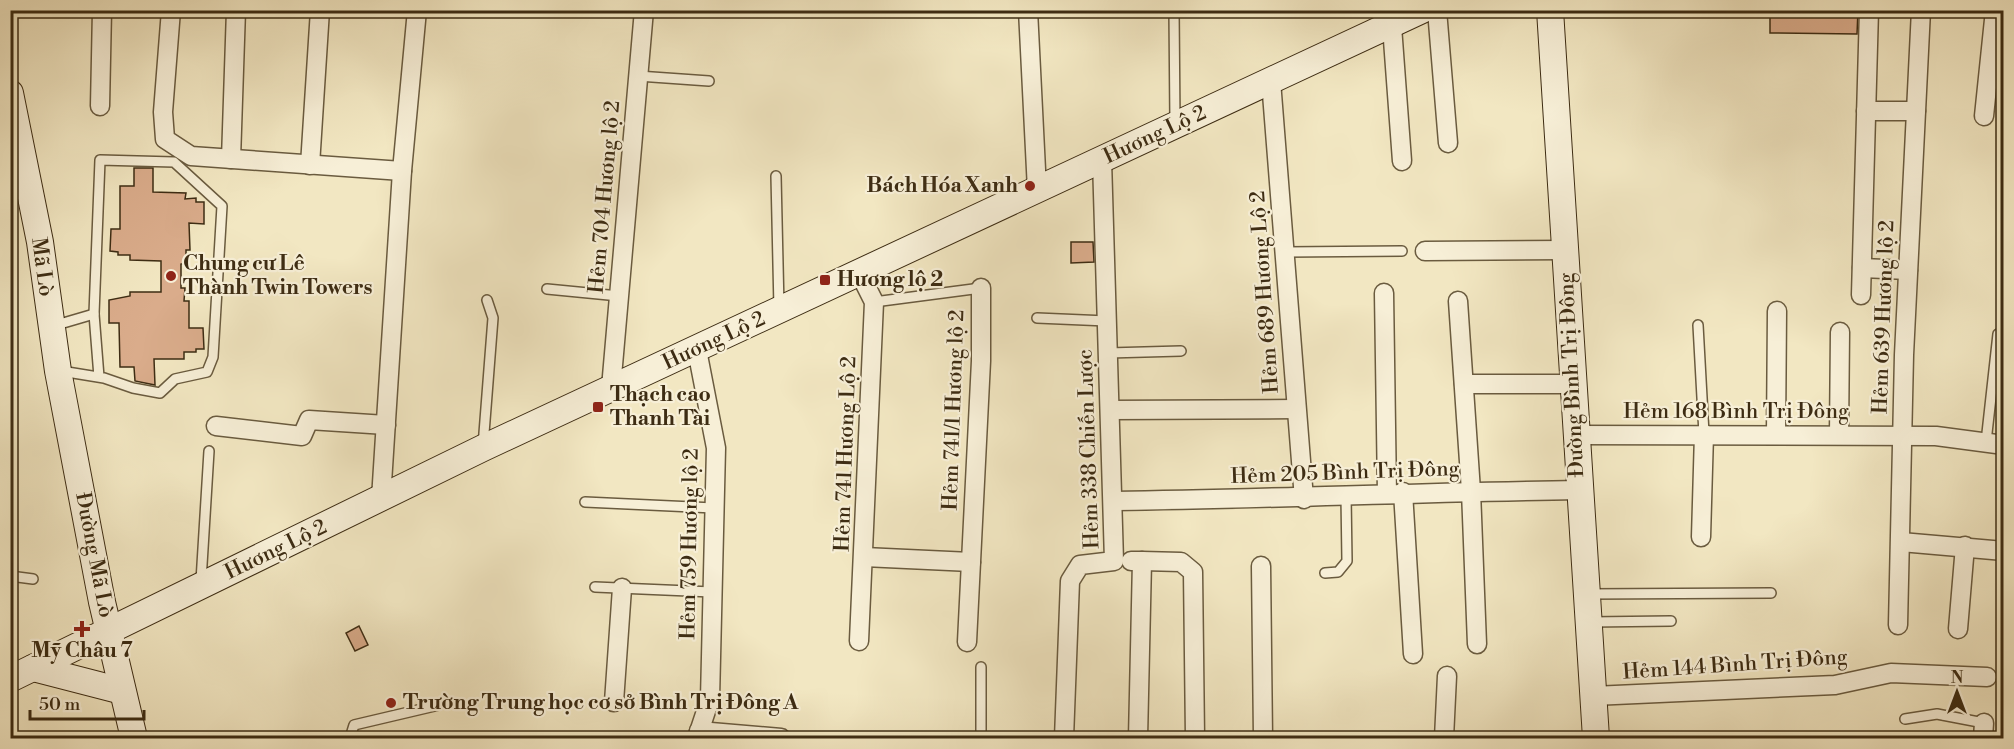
<svg xmlns="http://www.w3.org/2000/svg" width="2014" height="749" font-family="'Libre Bodoni',serif">
<rect width="100%" height="100%" fill="#f2e7c2"/>
<filter id="stains"><feTurbulence type="fractalNoise" baseFrequency=".00333" numOctaves="4"/><feColorMatrix values="0 0 0 0 .2 0 0 0 0 .09 0 0 0 0 .02 0 0 0 .5 -.17"/></filter>
<radialGradient id="worn" r=".72"><stop offset=".6" stop-color="#630" stop-opacity="0"/><stop offset="1" stop-color="#630" stop-opacity=".3"/></radialGradient>
<g fill="#daac8b" stroke="#3d2c13" stroke-width="1.5">
<polygon points="1770,10 1848,13 1848,10 1858,10 1857,34 1770,33"/>
<polygon points="134,168 153,168 153,192 186,193 185,199 196,198 196,202 204,202 204,224 189,223 190,250 186,250 186,263 181,264 181,288 185,288 184,301 189,301 189,328 203,328 204,349 196,349 196,352 184,352 184,359 154,359 155,385 135,381 134,367 120,367 119,323 109,323 109,300 130,296 130,292 161,292 161,261 130,260 130,255 118,255 118,252 110,251 111,229 120,229 120,186 134,186"/>
<polygon points="1071,242 1093,242 1094,262 1071,263"/>
<polygon points="359,626 368,645 355,651 346,633"/>
</g>
<g fill="none" stroke-linecap="round" stroke-linejoin="round">
<g stroke="#6a5b3f" stroke-width="12">
<g id="lane">
<polyline points="1174,10 1175,123"/>
<polyline points="638,76 709,81"/>
<polyline points="776,176 779,308"/>
<polyline points="1286,252 1402,251"/>
<polyline points="547,289 619,296"/>
<polyline points="874,302 981,288"/>
<polyline points="1037,318 1107,321"/>
<polyline points="1698,325 1704,434"/>
<polyline points="53,326 94,314"/>
<polyline points="1108,353 1181,351"/>
<polyline points="61,371 104,378 133,388 160,393 175,379 207,372 213,357 222,206 174,162 100,160 94,314 99,377"/>
<polyline points="1986,442 1998,334"/>
<polyline points="483,446 493,318 487,300"/>
<polyline points="585,502 714,508"/>
<polyline points="1325,573 1338,572 1347,561 1346,496"/>
<polyline points="10,576 33,579"/>
<polyline points="201,581 209,451"/>
<polyline points="595,587 712,592"/>
<polyline points="1588,594 1771,593"/>
<polyline points="1590,622 1671,621"/>
<polyline points="981,667 981,738"/>
<polyline points="1905,719 1937,714 1984,723"/>
<polyline points="350,738 354,725 439,705"/>
</g>
</g>
<g stroke="#6a5b3f" stroke-width="21">
<g id="street">
<polyline points="171,10 163,112 165,139 191,156 402,171"/>
<polyline points="1028,10 1037,190"/>
<polyline points="1437,10 1448,143"/>
<polyline points="1391,13 1402,161"/>
<polyline points="1271,81 1304,499"/>
<polyline points="100,106 102,10"/>
<polyline points="1866,111 1916,111"/>
<polyline points="1984,116 1995,10"/>
<polyline points="231,159 236,10"/>
<polyline points="310,165 320,10"/>
<polyline points="1425,251 1565,250"/>
<polyline points="1862,268 1908,270"/>
<polyline points="859,272 874,302 859,641"/>
<polyline points="1384,293 1387,494"/>
<polyline points="1861,295 1869,10"/>
<polyline points="1458,301 1471,491 1477,644"/>
<polyline points="697,350 716,448 710,699 697,738"/>
<polyline points="1464,384 1573,384"/>
<polyline points="611,388 644,10"/>
<polyline points="1110,410 1296,409"/>
<polyline points="216,426 302,436 309,420 386,425"/>
<polyline points="1776,434 1777,311"/>
<polyline points="1576,435 1936,436 2004,445"/>
<polyline points="1839,435 1840,332"/>
<polyline points="1403,492 1413,654"/>
<polyline points="381,499 402,171 417,10"/>
<path d="M1114,501C1269,499 1423,492 1578,490"/>
<polyline points="1701,537 1704,434"/>
<polyline points="1901,542 2004,551"/>
<polyline points="864,557 971,562"/>
<polyline points="1131,561 1142,561 1138,738"/>
<polyline points="1142,561 1181,562 1193,572 1195,738"/>
<polyline points="1261,566 1263,738"/>
<polyline points="1898,625 1904,355 1921,10"/>
<polyline points="1958,629 1965,546"/>
<polyline points="967,642 981,361 981,288"/>
<polyline points="1593,696 1835,685 1891,673 1987,677"/>
<polyline points="614,702 622,588"/>
<polyline points="699,731 781,738"/>
<polyline points="1064,738 1070,581 1080,565 1114,561 1102,160"/>
<polyline points="1444,738 1447,676"/>
<polyline points="1983,738 1984,723"/>
</g>
</g>
<g stroke="#3d2c13" stroke-width="28">
<g id="secondary">
<polyline points="1550,10 1596,738"/>
<polyline points="10,93 40,242 58,371 102,602 134,738"/>
<polyline points="33,668 122,691"/>
<polyline points="10,679 483,448 1422,10"/>
</g>
</g>
<use href="#lane" stroke="#f7efd7" stroke-width="9"/>
<use href="#street" stroke="#f7efd7" stroke-width="18"/>
<use href="#secondary" stroke="#f7efd7" stroke-width="26"/>
</g>
<g fill="#8f2418" stroke="#f7efd7" stroke-width="2">
<circle cx="1030" cy="186" r="6"/>
<circle cx="171" cy="276" r="6"/>
<rect x="819" y="274" width="12" height="12" rx="3"/>
<rect x="592" y="401" width="12" height="12" rx="3"/>
<path d="M79 620h6v6h6v6h-6v6h-6v-6h-6v-6h6z"/>
<circle cx="391" cy="703" r="6"/>
</g>
<g text-anchor="middle" dominant-baseline="central" stroke-width="4.5" stroke-linejoin="round" paint-order="stroke">
<g font-size="21" fill="#3d2c13" stroke="#f7efd7">
<text transform="translate(1155 135) rotate(-25)">Hương Lộ 2</text>
<text transform="translate(605 197) rotate(-85)">Hẻm 704 Hương lộ 2</text>
<text transform="translate(42 267) rotate(82)">Mã Lò</text>
<text transform="translate(1265 292) rotate(-94)">Hẻm 689 Hương Lộ 2</text>
<text transform="translate(1884 317) rotate(-88)">Hẻm 639 Hương lộ 2</text>
<text transform="translate(714 341) rotate(-25)">Hương Lộ 2</text>
<text transform="translate(1572 375) rotate(-93)">Đường Bình Trị Đông</text>
<text transform="translate(954 410) rotate(-88)">Hẻm 741/1 Hương lộ 2</text>
<text x="1736" y="412">Hẻm 168 Bình Trị Đông</text>
<text transform="translate(1089 449) rotate(-92)">Hẻm 338 Chiến Lược</text>
<text transform="translate(846 454) rotate(-88)">Hẻm 741 Hương Lộ 2</text>
<text transform="translate(1345 473) rotate(-2)">Hẻm 205 Bình Trị Đông</text>
<text transform="translate(690 544) rotate(-89)">Hẻm 759 Hương lộ 2</text>
<text transform="translate(276 550) rotate(-26)">Hương Lộ 2</text>
<text transform="translate(94 555) rotate(79)">Đường Mã Lò</text>
<text transform="translate(1735 665) rotate(-4)">Hẻm 144 Bình Trị Đông</text>
</g>
<g font-size="21" font-weight="bold" fill="#3d2c13" stroke="#f7efd7" text-anchor="start">
<text x="1018" y="186" text-anchor="end">Bách Hóa Xanh</text>
<text x="183" y="264">Chung cư Lê<tspan x="183" dy="24">Thành Twin Towers</tspan></text>
<text x="837" y="280">Hương lộ 2</text>
<text x="610" y="395">Thạch cao<tspan x="610" dy="24">Thanh Tài</tspan></text>
<text x="82" y="651" text-anchor="middle">Mỹ Châu 7</text>
<text x="403" y="703">Trường Trung học cơ sở Bình Trị Đông A</text>
</g>
</g>
<rect width="2014" height="749" fill="none" stroke="#f2e7c2" stroke-width="36"/>
<rect x="12" y="12" width="1990" height="725" fill="none" stroke="#3d2c13" stroke-width="3"/>
<rect x="18" y="18" width="1978" height="713" fill="none" stroke="#3d2c13" stroke-width="1.5"/>
<g transform="translate(1957 692)" stroke="#f7efd7" stroke-width="4.5" paint-order="stroke">
<path d="M0-4.5L10 22L0 15L-10 22Z" fill="#3d2c13"/>
<text y="-9" font-size="16" font-weight="bold" text-anchor="middle" fill="#3d2c13">N</text>
</g>
<path d="M30 710v9h114v-9" fill="none" stroke="#3d2c13" stroke-width="3"/>
<text x="39" y="710" font-size="18" fill="#3d2c13" stroke="#f7efd7" stroke-width="4.5" paint-order="stroke">50 m</text>
<rect width="100%" height="100%" filter="url(#stains)"/>
<rect width="100%" height="100%" fill="url(#worn)"/>
</svg>
